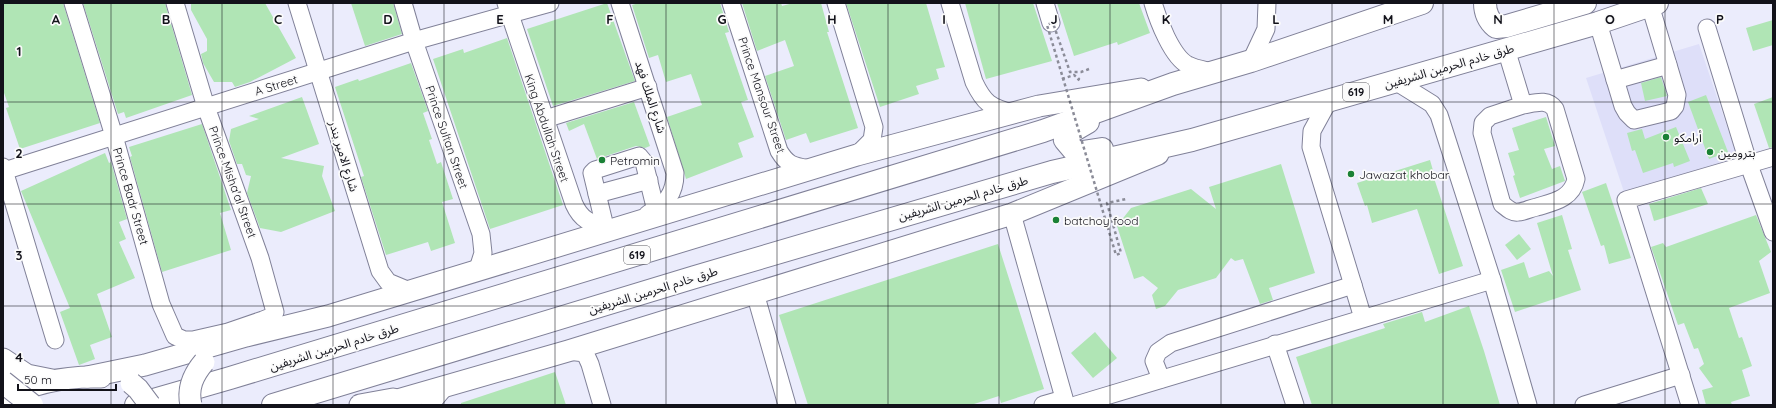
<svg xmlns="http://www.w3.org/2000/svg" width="1776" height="408" font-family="Quicksand,'Noto Sans Arabic',sans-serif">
<rect width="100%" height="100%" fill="#ebecfc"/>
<polygon fill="#dedff9" points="1699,44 1739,162 1625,195 1586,78"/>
<g fill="#b0e5b5">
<polygon points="3,3 63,3 100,123 20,149 6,108 9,107 3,90"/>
<polygon points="83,3 165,3 192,95 126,118 124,112 118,114"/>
<polygon points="191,3 265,3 296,58 250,82 235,87 232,82 214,82 203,63 201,54 207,51 207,39 191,10"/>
<polygon points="351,3 393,3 402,34 365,46"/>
<polygon points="607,3 635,81 553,106 527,29"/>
<polygon points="639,3 720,3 729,32 725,33 748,100 741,102 754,137 738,143 743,157 686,179 667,117 702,105 691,74 666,82 658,55 649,58 632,5"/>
<polygon points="742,3 781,3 782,6 793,3 821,3 829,32 827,32 858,128 810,143 806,133 786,140 765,76 794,66 785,40 757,51"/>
<polygon points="846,3 926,3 945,67 936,69 939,79 916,86 919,94 880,107"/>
<polygon points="965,3 1033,3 1052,61 986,79"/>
<polygon points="1057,3 1139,3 1150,33 1118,45 1117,42 1074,56"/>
<polygon points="1773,20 1773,45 1753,51 1746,28"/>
<polygon points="507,38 563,205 490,229 433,59 463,49 464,53"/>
<polygon points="411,63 428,111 423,113 432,139 429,140 437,164 441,162 453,199 442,202 455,243 431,251 428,242 386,255 361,177 364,176 335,87 358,79 359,81"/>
<polygon points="1661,77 1667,96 1645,101 1641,83"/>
<polygon points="1706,95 1728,152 1709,159 1688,102"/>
<polygon points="302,97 319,144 281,158 324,166 322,176 335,211 281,232 260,228 247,193 251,176 246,175 242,164 237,164 229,141 231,129 259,119 249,116"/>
<polygon points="1773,97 1773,147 1769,148 1754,104"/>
<polygon points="634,102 650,146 645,148 636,146 597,159 584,124 569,131 566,123"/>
<polygon points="1546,117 1555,146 1544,149 1552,169 1560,166 1565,181 1520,198 1513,176 1515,175 1508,153 1519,150 1512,128"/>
<polygon points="202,124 231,210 220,213 231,250 162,272 130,157 132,156 129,147"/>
<polygon points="1676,127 1690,161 1674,167 1673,163 1643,173 1635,150 1632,151 1627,133 1642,129 1645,139"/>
<polygon points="105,153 109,163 111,162 127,219 119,222 126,239 119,242 135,278 97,294 112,337 90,345 95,359 79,365 60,312 70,308 21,191"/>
<polygon points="1430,160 1434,174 1433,175 1463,266 1439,274 1417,209 1372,223 1367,205 1365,206 1357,183"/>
<polygon points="1281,164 1315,273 1269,288 1273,300 1260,304 1243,259 1235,261 1231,258 1216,278 1178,290 1165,306 1156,309 1152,295 1158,288 1143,276 1134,279 1117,226 1131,208 1191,189 1216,209 1209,187"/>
<polygon points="1606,183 1631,258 1609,264 1604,245 1601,246 1582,192"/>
<polygon points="1701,188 1708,204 1654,221 1649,204"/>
<polygon points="1562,215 1572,249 1568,250 1581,290 1515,312 1501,270 1524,262 1529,278 1549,271 1553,276 1537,223"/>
<polygon points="1756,215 1771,252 1759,261 1770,293 1729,308 1739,338 1742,337 1752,366 1742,370 1750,396 1731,402 1732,405 1706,405 1702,390 1713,387 1699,368 1704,364 1698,348 1694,349 1684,323 1678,325 1651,247 1663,243 1666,247"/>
<polygon points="1519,234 1531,249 1517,260 1505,245"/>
<polygon points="998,244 1044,389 1001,403 999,396 971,405 808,405 779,315"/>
<polygon points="1469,306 1484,351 1500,405 1312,405 1296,357 1385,328 1383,324 1422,312 1425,322"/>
<polygon points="1095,332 1117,358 1093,378 1071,353"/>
<polygon points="555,372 566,405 461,405 461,403"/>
</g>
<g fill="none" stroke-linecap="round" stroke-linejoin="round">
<g stroke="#808198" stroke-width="19">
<g id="minor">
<polyline points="73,3 114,136 161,304 175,336 184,340 193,340 228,332 263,320 273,316 275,312 260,258 206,107 175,3"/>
<polyline points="297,3 380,271 388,282 412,292"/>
<polyline points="403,3 414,41 481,234 483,253 477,272"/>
<path d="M506,3L574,204C583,224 594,223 614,229"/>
<path d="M620,3L675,173C675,194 666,204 648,214"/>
<path d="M731,3L779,151C788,166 794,166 810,169"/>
<polyline points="836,3 874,127 872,140 857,155"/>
<path d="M950,3L974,82C984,103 990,107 1012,113"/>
<polyline points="1045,3 1051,23"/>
<path d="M1153,3C1158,20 1172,57 1188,65C1195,69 1205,70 1213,72"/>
<polyline points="1598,23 1623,106 1627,113 1634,120 1671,111 1675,106 1677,95 1650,5"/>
<polyline points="1707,28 1749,165 1773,232"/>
<path d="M1506,49L1523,105C1535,103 1547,98 1555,109L1576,179C1572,199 1553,202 1537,207C1531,208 1524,212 1518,212C1512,213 1507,208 1502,204L1482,133L1483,123L1490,116L1523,105"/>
<polyline points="1251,61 1266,29 1267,3"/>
<polyline points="1615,80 1668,65"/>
<polyline points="1395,81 1432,104 1439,115 1492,280 1528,405"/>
<polyline points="1329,100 1312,131 1311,147 1363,318"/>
<polyline points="545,119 648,87"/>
<polyline points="3,167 55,340"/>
<polyline points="4,171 414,41 550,3"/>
<polyline points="597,194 649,180"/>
<polyline points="1012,214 1066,405"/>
<polyline points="606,231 592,173 595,170 639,156 644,162 657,215"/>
<polyline points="755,293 787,405"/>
<polyline points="1275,344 1295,405"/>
<polyline points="568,351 585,353 590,364 602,405"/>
<polyline points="1161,379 1154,361 1158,352 1171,343 1353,285"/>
<polyline points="430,405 445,387"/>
<polyline points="1043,405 1064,399"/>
<polyline points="1076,405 1492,280"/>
<polyline points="1584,405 1681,375"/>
<polyline points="1690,405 1626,200 1773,157"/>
</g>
</g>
<g stroke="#808198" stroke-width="23">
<g id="major">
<polyline points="3,359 27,375 52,380"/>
<polyline points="87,377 145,365 246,336 328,316 857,155 1039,106 1141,89"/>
<path d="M3,399C33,382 67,376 101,377"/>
<polyline points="360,405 393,399"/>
<polyline points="380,405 568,351 1012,214 1158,154"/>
</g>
</g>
<g stroke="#808198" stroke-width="24">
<g id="highway">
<path d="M1485,3C1485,12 1489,21 1496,27L1507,26L1585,3"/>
<polyline points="1088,122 1069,133 1065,140 1076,153 1102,149"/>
<polyline points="3,403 6,405"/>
<polyline points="136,405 230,378 1043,131 1173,84 1251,61 1422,3"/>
<polyline points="273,405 695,277 1052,172 1192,140 1598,23 1657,3"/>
</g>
</g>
<polyline stroke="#8b8c98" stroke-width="2.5" stroke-dasharray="3 3" stroke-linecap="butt" points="1062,79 1074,75 1079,79 1076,82"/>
<use href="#minor" stroke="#fff" stroke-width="17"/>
<use href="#major" stroke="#fff" stroke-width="21"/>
<use href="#highway" stroke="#fff" stroke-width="22"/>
<g stroke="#808198" stroke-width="23" stroke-linecap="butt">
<g id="major-bridge">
<polyline points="131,383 138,389 150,405"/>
<path d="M191,405C187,388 193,375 204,362"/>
</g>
</g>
<g stroke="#808198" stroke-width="24" stroke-linecap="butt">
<polyline id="highway-bridge" points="3,382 32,405"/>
</g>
<polyline stroke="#8b8c98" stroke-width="2.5" stroke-dasharray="3 3" stroke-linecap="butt" points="1089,69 1081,72 1070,72 1054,26 1051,23 1047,25 1116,255 1121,253 1107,203 1126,199"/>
<use href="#major-bridge" stroke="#fff" stroke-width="21"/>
<use href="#highway-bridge" stroke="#fff" stroke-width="22"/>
</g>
<path fill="none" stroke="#12121a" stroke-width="1" stroke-opacity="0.55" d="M111,3V405M222,3V405M333,3V405M444,3V405M555,3V405M666,3V405M777,3V405M888,3V405M999,3V405M1110,3V405M1221,3V405M1332,3V405M1443,3V405M1554,3V405M1665,3V405M3,102H1773M3,204H1773M3,306H1773"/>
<g fill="#1a8135" stroke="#fbfbfb" stroke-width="1.5">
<circle cx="1666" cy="137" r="4"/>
<circle cx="1710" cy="152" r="4"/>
<circle cx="602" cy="160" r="4"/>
<circle cx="1351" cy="174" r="4"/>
<circle cx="1056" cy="220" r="4"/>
</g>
<g text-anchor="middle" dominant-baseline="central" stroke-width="3.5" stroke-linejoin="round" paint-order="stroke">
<g fill="#fbfbfb" stroke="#58585e" stroke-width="1">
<rect x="1343" y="83" width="26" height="18" rx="3"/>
<rect x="624" y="246" width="26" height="18" rx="3"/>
</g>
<g font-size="11" font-weight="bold" fill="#12121a">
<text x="1356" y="92">619</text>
<text x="637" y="255">619</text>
</g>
<g font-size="12" fill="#12121a" stroke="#fbfbfb">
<text transform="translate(1449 66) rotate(-16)">طرق خادم الحرمين الشريفين</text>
<text transform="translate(276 85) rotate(-17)">A Street</text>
<text transform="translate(762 95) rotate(71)">Prince Mansour Street</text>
<text transform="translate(651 97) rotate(72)">شارع الملك فهد</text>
<text transform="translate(547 128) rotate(71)">King Abdullah Street</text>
<text transform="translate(447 137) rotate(71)">Prince Sultan Street</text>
<text transform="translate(344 156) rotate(73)">شارع الامير بندر</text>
<text transform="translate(233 182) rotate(70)">Prince Misha'al Street</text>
<text transform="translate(131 196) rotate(74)">Prince Badr Street</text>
<text transform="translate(963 198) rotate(-16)">طرق خادم الحرمين الشريفين</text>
<text transform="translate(653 290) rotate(-17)">طرق خادم الحرمين الشريفين</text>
<text transform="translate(334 347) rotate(-17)">طرق خادم الحرمين الشريفين</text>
</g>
<g font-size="12" fill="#12121a" stroke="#fbfbfb" text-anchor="start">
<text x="1674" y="137">أرامكو</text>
<text x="1718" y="152">بترومين</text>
<text x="610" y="160">Petromin</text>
<text x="1359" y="174">Jawazat khobar</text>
<text x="1064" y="220">batchoy food</text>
</g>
</g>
<g font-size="13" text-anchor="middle" font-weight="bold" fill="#12121a" stroke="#fbfbfb" stroke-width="3.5" stroke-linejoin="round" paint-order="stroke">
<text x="56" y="24">A</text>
<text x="166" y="24">B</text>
<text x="278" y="24">C</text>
<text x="388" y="24">D</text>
<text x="500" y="24">E</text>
<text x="610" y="24">F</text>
<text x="722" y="24">G</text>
<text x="832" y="24">H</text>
<text x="944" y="24">I</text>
<text x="1054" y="24">J</text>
<text x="1166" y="24">K</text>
<text x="1276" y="24">L</text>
<text x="1388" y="24">M</text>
<text x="1498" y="24">N</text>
<text x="1610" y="24">O</text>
<text x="1720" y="24">P</text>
<text x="19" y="56">1</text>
<text x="19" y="158">2</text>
<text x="19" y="260">3</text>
<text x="19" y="362">4</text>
</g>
<rect width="1776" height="408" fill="none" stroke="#12121a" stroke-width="8"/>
<path d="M18 384v6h98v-6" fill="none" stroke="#12121a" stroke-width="2"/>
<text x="24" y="384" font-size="12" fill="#12121a" stroke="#fbfbfb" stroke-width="3" paint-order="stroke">50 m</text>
</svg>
